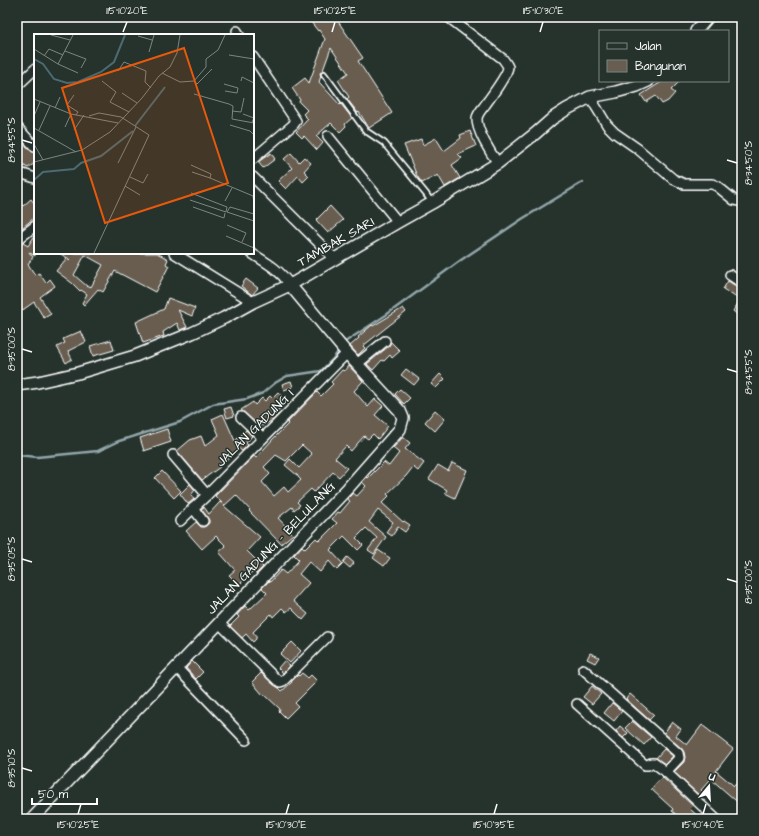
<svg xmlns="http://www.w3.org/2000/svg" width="759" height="836" font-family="'Architects Daughter',sans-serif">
<rect width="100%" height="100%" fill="#26332d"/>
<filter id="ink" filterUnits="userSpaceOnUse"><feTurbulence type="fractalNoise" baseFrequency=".025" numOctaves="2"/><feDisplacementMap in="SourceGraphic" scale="8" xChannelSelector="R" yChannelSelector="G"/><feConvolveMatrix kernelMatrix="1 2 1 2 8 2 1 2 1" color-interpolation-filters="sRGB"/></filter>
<g filter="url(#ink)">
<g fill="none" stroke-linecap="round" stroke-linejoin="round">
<g stroke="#93a6aa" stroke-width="2.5">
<polyline points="344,344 345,342 386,315 461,260 522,219 583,182"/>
<polyline points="17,455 37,457 98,451 119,441 180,422 213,404 247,399 263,393 275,383 287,376 321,371 333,359 340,349"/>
</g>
</g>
<g fill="#675d50" stroke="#fff" fill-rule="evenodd">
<polygon points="307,17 335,17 363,58 358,61 392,113 369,128 359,112 358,113 347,99 349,97 338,80 348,73 331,48 323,70 320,73 321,76 319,82 340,105 341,104 352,118 345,124 346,126 340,132 331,123 316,136 323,143 317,150 304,136 302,138 296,132 308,119 303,114 307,110 299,102 300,100 292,88 305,78 309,83 325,39 319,30 318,31"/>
<polygon points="663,81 680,81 671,90 675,93 668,101 662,104 656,96 646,102 641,95"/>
<polygon points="470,131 476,146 458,154 462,158 452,165 460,178 445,187 438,175 422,183 417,176 404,145 421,139 423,145 436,138 444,151 461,138 460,135"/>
<polygon points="17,136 31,151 35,153 35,163 28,168 17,162"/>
<polygon points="271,153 275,159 263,168 258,162"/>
<polygon points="291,153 299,162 304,157 311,163 304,171 309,176 303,182 298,176 286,189 278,181 292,168 284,159"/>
<polygon points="31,199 35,204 35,217 17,232 17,209 22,205 23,206"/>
<polygon points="330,206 343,220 328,233 316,220"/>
<polygon points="35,235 35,256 29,252 33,257 28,264 35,275 39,273 46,283 50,279 55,286 40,297 51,314 44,318 34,302 17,314 17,246 23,243 28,246"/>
<path d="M59,253H157L168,259L166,264L169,266L155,292L115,271L103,292L98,289L84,305L82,303L87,294L81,290L80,291L72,283L56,271L67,258L70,260L69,259ZM85,255L103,265L91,287L90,286L88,287L74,275Z"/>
<polygon points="246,279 258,288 252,295 241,286"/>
<polygon points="728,281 739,288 742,289 742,318 733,311 740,300 723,289"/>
<polygon points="168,298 195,308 192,316 178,310 187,327 180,330 177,323 163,332 164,336 143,343 136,322 164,309"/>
<polygon points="403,308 406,312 363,346 365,348 358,355 350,346 359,338 358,337 372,325 373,326"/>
<polygon points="81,331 86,342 68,351 72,359 66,363 57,347 65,343 63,339"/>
<polygon points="111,340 114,350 93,356 90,346"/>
<polygon points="391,342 400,351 392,358 390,355 384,361 382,360 373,370 367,364 389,346"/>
<path d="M349,366L363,381L354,391L368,407L375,399L383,406L375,415L388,426L378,439L373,434L368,439L364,436L351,451L346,446L335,458L347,468L339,477L333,472L314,492L311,489L297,502L300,505L294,510L292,507L278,518L293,534L281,544L249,511L250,510L236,495L224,506L260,537L247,551L263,567L256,574L253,571L239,585L229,575L235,570L219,552L226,546L216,536L202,549L186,531L196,522L201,527H204L207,525L209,523V520L201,509L204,507L209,514L220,502L223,504L215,496L254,456L256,458L272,440L288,424L287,423L317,392L321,396L333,384L331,382L342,370L345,371ZM302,445L312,454L299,468L290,459L285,465L298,476V477L301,480L288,492L284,487L274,496L262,482L270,474L264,467L276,455L286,461Z"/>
<polygon points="406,369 419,379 414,385 401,375"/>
<polygon points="440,374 445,379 436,388 431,384"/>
<polygon points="291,381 293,387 284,390 282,384"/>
<polygon points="400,389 410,398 404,404 395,394"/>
<polygon points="278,392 287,402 276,412 278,415 273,420 260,427 245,413 241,410 253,402 255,405 262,398 265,401 270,396 272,398"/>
<polygon points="231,407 234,416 227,418 224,409"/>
<polygon points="435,410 445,419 435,431 425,422"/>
<polygon points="223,414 235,441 246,430 252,436 246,443 248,445 242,451 239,449 219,466 220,467 202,480 177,451 190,440 201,436 205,446 219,435 212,419"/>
<polygon points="167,429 171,442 144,451 140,438"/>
<polygon points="403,437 410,443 405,449 424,463 418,471 413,467 406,476 387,494 389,496 382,503 403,522 404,521 410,525 405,532 398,527 392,536 386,532 393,522 378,510 369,522 386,537 374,554 368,550 377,538 366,528 356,538 363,545 358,550 344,536 330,550 343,564 337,570 329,561 320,572 309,562 299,574 309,583 293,601 308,614 303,620 291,608 286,612 282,608 273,617 271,614 253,632 256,636 256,639 253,642 246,634 242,638 230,626 239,617 237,615 245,606 249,610 267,593 262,588 269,581 270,582 281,570 286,574 299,560 294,555 302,546 305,549 316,538 319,541 337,523 332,519 338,512 340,513 350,501 347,499 353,493 357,496 366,486 362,482 367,477 368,478 384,462 389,466 399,453 393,448"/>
<polygon points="452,463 467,470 455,498 445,493 447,490 429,479 438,465 448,471"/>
<polygon points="162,471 181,491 174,498 155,478"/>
<polygon points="190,484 195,490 191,495 194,499 188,504 180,494"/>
<polygon points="378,550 390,558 384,566 373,558"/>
<polygon points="347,557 354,563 350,568 343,562"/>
<polygon points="292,642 301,651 290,663 280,654"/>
<polygon points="590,653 599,657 595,663 587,659"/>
<polygon points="192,661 203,672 196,679 186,668"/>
<polygon points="284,661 290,666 283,673 278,668"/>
<polygon points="261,673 273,684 279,688 282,691 292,682 291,682 298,675 299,676 302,673 308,678 311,675 317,681 295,703 298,706 286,718 279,711 280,709 264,694 263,695 252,682"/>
<polygon points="592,686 601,694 592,704 583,697"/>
<polygon points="630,694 654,715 649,720 626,699"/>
<polygon points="612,703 622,711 614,721 604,713"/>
<polygon points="632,721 651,737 644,745 625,728"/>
<polygon points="672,722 681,729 676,736 687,745 702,725 733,749 716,771 734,786 742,777 742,806 711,779 701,790 705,793 701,797 674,772 684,762 685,757 684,752 682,749 664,733"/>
<polygon points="620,726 628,733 623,738 616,731"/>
<polygon points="664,749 673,756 665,764 656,758"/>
<polygon points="662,777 693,806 690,809 701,819 681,819 672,811 673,809 651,789"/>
</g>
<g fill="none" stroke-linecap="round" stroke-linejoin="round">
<g stroke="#fff" stroke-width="8">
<polyline id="service" points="324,74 366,131 384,143 426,194 432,203"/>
</g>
<g stroke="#fff" stroke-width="12">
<g id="minor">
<path d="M448,17L503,59C505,62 507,64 508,67C508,74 490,98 485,105C482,109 478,113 477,118C476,130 491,154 498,163"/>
<polyline points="237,31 239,35"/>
<polyline points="253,57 296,121 294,124 253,159"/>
<polyline points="17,86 35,69"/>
<polyline points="590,97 607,125 615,133 638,149 673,179 684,184 712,184 717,186 734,200 742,202"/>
<polyline points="17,127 35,147"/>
<polyline points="328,136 398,222"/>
<polyline points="17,171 20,173 35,178"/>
<polyline points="253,177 335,259"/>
<polyline points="17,240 35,226"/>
<polyline points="174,253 253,302"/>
<path d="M251,253C267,263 279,269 290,285"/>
<polyline points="730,275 742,283"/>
<polyline points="357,364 385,341"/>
<polyline points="241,417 263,438"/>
<polyline points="173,455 207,495"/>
<polyline points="193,508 203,521"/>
<polyline points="180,521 207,495 347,353"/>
<polyline points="219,623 277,680 280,682 283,681 327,637"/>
<polyline points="176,667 246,740"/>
<polyline points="583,669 678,753 679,758 666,772 716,819"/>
<polyline points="577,704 645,765 648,765 651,763 654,763 666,772"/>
</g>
</g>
<g stroke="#fff" stroke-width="14">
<g id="tertiary">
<polyline points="696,31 708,17"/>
<polyline points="17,385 38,382 78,373 135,356 192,333 224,318 253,302 290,285 398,222 432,203 498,163 536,133 553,118 567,109 590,97 616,92 637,86 648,81"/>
<polyline points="32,819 348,488 400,429 403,418 400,411 345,351 290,285"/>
</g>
</g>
<use href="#service" stroke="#26332d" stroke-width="4.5"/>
<use href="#minor" stroke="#26332d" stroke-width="9"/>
<use href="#tertiary" stroke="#26332d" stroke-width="11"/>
</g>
</g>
<path fill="none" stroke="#fff" stroke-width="1.5" d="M123,32L127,22M332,32L335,22M540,32L543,22M22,140L32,143M727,160L737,163M22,349L32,352M727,369L737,372M22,559L32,562M727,579L737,582M22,768L32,771M78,814L81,804M286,814L289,804M494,814L497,804M703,814L706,804"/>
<g text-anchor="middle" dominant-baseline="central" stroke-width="3" stroke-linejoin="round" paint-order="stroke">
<g font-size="13" fill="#fff" stroke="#26332d">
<text transform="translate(336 242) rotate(-30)">TAMBAK SARI</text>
<text transform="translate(255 428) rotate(-45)">JALAN GADUNG I</text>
<text transform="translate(271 548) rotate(-46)">JALAN GADUNG - BELULANG</text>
</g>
</g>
<g transform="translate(34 34)">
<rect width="220" height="220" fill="#26332d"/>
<path fill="none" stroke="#4b6a71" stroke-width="2" d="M0,25L9,30L20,45L33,49L44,48L67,38L80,28L91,1M101,92L131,53M0,146L9,138L40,135L47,129L67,122L99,97"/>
<path fill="none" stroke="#7d8581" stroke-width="1" d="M17,1L36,6M104,2L118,6M0,15L24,30L39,1M31,17L52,25L47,34M115,18L120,1M195,21L220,25M10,22L15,15L29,21M24,30L44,39M84,37L90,28L112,37L111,48L117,54M128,39L146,48L160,47L163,50L178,35M68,47L82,58L76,68L95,78M160,47L172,33V25L184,16L191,1M207,47L208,43L220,49M190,50L204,54L203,59L191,57M88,59L103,69M160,60L195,70M40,61L33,71L44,78L42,81M0,65L37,80L84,89M195,70L199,72L198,85L220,89M21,74L26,63M198,77L207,78L210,64M209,80L220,84L218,88M0,82L6,68M55,82L65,79L87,83L115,101L60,219M196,91L216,97L220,101M31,93L37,80M0,94L42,118M5,96L16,72M40,96L50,81M0,110L9,126M0,128L48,116L76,98L108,64L125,42L136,33L143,19L146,1M84,129L102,93M157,131L177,140L176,144L219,162L220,169M158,138L176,144M96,143L109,149L114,140M91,152L106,161M157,159L193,173L192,178M156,166L192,178M191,167L198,154M159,173L190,184L191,179M220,180L196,173L193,178L220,187M193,191L212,199L208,208M192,202L220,214"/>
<path fill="#e8590c" fill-opacity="0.15" stroke="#e8590c" stroke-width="2" d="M150,14L194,149L71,189L28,54Z"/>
<rect width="220" height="220" fill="none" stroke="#fff" stroke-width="2"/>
</g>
<rect width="759" height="836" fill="none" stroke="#26332d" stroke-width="44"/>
<rect x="599" y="30" width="130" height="52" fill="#26332d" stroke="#7d8581"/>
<rect x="607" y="43" width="20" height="6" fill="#26332d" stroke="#7d8581"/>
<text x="635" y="50" font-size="12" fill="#ffffff">Jalan</text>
<rect x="607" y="60" width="20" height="12" fill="#675d50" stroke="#7d8581"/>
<text x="635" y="70" font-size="12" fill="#ffffff">Bangunan</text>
<g transform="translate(709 786) rotate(18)" stroke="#26332d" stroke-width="3" paint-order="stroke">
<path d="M0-3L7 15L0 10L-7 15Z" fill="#ffffff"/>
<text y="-6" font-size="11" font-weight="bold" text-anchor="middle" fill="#ffffff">U</text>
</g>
<path d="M32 798v6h65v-6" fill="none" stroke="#ffffff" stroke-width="2"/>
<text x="38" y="798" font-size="12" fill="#ffffff" stroke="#26332d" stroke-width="3" paint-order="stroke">50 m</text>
<rect x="22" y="22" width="715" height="792" fill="none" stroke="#fff" stroke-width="1.5"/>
<g font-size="10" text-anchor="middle" fill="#fff">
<text x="127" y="14">115°10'20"E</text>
<text x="335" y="14">115°10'25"E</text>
<text x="543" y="14">115°10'30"E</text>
<text transform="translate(11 140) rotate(-90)" y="4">8°34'55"S</text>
<text transform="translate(748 163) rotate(-90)" y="4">8°34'50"S</text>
<text transform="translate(11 349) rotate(-90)" y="4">8°35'00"S</text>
<text transform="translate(748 372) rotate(-90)" y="4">8°34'55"S</text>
<text transform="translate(11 559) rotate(-90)" y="4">8°35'05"S</text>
<text transform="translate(748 582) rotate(-90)" y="4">8°35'00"S</text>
<text transform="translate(11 768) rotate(-90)" y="4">8°35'10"S</text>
<text x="78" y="828">115°10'25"E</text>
<text x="286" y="828">115°10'30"E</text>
<text x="494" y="828">115°10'35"E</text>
<text x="703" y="828">115°10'40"E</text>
</g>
</svg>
